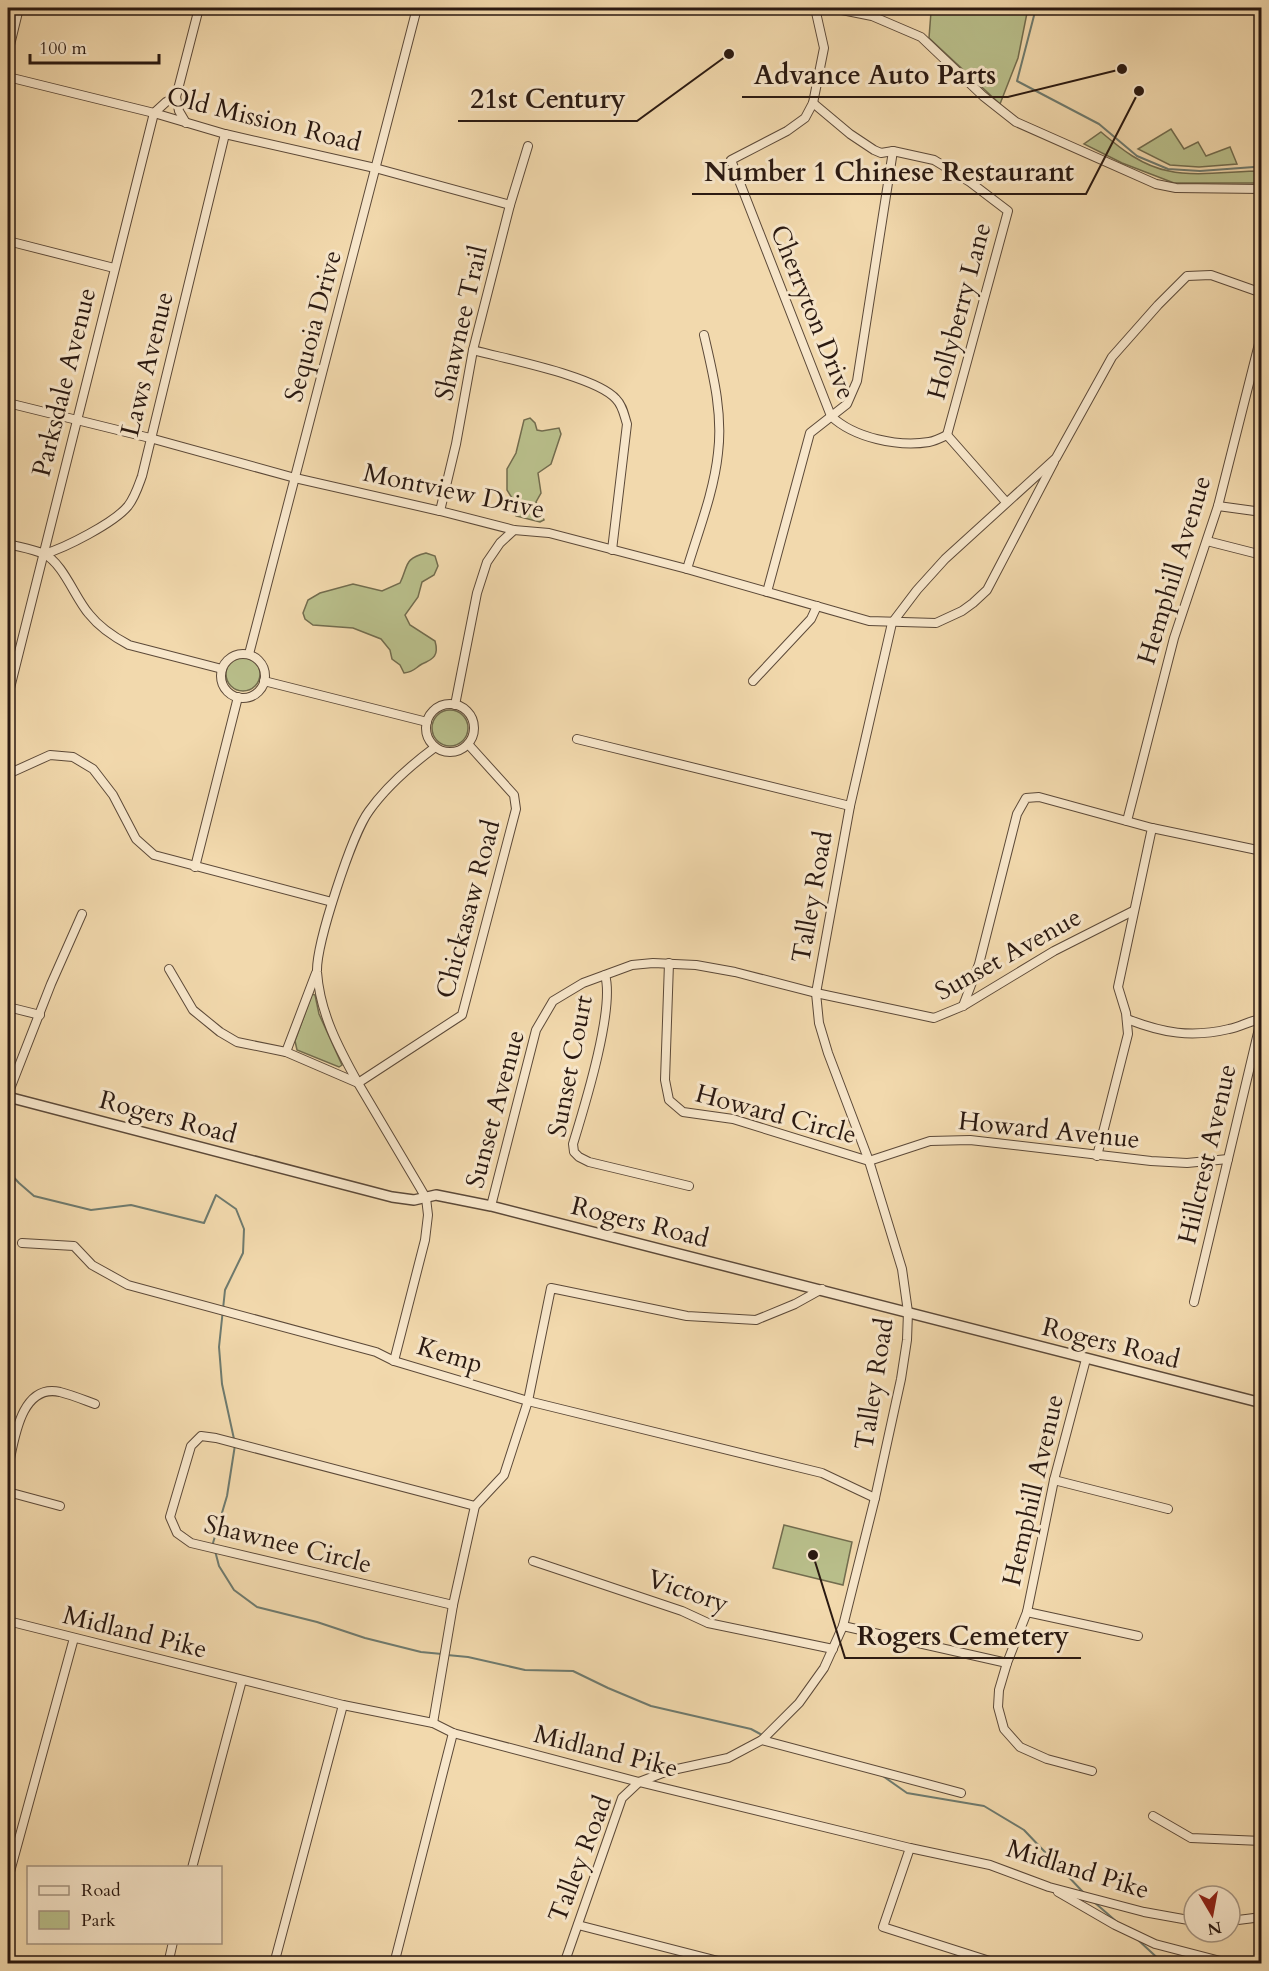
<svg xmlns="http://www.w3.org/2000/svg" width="1269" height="1971" font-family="Cardo,serif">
<rect width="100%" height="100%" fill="#f2d9ad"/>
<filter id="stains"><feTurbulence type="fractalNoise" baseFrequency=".00333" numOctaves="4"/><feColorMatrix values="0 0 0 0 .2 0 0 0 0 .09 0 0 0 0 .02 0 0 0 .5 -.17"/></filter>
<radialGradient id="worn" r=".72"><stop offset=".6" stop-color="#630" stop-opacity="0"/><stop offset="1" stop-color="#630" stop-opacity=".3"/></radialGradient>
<g fill="#b9bf8b" stroke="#726c4e" stroke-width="1.5">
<polygon points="937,8 1028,8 1018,58 1000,104 929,38 931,12"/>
<polygon points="1171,129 1184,149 1198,142 1206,156 1230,147 1237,164 1199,167 1170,165 1138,149"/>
<path d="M1101,132C1121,149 1142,166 1169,171C1195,177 1233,171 1261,171V183H1174L1122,163L1084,144Z"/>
<polygon points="530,418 535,423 537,430 542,431 559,428 561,434 551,464 538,473 541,493 536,502 544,520 540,522 516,516 512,498 507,490 507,469 516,453 524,420"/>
<path d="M426,553L435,556L438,566L434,575L422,582L418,597L405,615L410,625L435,641C439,655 434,659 422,664C415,668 414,672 404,673L400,665L392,659L390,650L381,639L353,628L313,625L305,619L303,613L308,600L320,593L353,584L382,591L400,583C409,565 403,559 426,553Z"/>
<circle cx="243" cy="674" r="17"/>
<circle cx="450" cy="728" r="18"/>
<polygon points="312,994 315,995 319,1014 342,1065 339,1067 297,1050 295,1041"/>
<polygon points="784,1525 852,1542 843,1585 773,1568"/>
</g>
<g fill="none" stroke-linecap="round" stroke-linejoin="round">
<g stroke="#6e7a6e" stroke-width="2">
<polyline points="1036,8 1017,81 1099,124 1137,156 1168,169 1200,171 1254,167"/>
<polyline points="8,1171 19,1183 34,1196 91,1210 131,1205 204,1223 216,1195 236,1209 244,1229 243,1253 225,1290 219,1347 222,1384 234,1439"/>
<polyline points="235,1445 227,1496 213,1543 219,1566 234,1590 257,1607 317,1622 365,1638 421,1652 442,1654"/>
<polyline points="447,1655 468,1657 525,1670 573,1671 608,1688 651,1706 751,1729 764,1736"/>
<polyline points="880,1774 907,1793 984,1806 1024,1830 1083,1892"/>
<polyline points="1094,1902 1117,1922"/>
<polyline points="1137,1939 1164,1964"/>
</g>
<g stroke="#5c4938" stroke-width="10">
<g id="minor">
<path d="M815,8L824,48L813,103L805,118L787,131L731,160L831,416C854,438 898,447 929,442C935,441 941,438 947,435L1006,502"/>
<polyline points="832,8 872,16 921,37 983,96 1016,122 1156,184 1176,188 1262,189"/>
<polyline points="8,53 19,8"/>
<polyline points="8,77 154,113 225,134 375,168 510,205"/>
<polyline points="176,97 179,111 186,123"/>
<polyline points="813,103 850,134 874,150 881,153 893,151 934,160 970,182 1008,211 947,435"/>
<polyline points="154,113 166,102 176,97 199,8"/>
<polyline points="8,241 114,268"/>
<path d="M473,350C505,359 596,376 616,399C623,406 624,415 627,424L612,550"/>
<polyline points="8,403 150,438 295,478 440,511 514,530 549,533 687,569 869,621 936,623 962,611 973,603 987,590 1054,462"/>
<polyline points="1218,506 1262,512"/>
<polyline points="440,511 456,444 473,350 510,205 528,146"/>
<polyline points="1207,541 1262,555"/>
<path d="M8,544C19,547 33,549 44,554C63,563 75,598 89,614C100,628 114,637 129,645L222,669"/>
<path d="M44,554C65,548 114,523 128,506C135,497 138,487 142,476L225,134"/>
<path d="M687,569C698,532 714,492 718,453C723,413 713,374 704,335"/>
<polyline points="767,592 810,433 847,404 857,381 893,151"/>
<polyline points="249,654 417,8"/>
<circle cx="243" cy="676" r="22"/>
<polyline points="264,681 427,722"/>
<polyline points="753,681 811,619 817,606"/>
<polyline points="8,696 154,113"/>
<circle cx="450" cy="728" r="24"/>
<polyline points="455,705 477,593 487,562 500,543 514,530"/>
<polyline points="577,739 850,806"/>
<path d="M434,748C410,766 386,787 369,811C352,834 316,944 317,972C320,1013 338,1047 358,1083L462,1015L516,809L514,795L468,744"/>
<polyline points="8,774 50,755 73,757 93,769 113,795 136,839 154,855 332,902"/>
<polyline points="1127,821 1174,638 1218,506 1262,332"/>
<polyline points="195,867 238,697"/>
<polyline points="669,963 665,1080 669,1100 683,1112 733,1119 869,1161 930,1141 970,1140 1151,1161 1187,1163 1228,1159"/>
<polyline points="169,969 193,1010 220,1032 237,1042 286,1052 358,1083 419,1186 426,1198 428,1215 425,1240 394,1361"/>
<path d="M605,975C615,1009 584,1108 573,1144L574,1152L579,1157L589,1162L689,1186"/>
<polyline points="963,1006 979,964 1017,814 1026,798 1039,797 1152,828 1262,851"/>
<polyline points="8,1007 40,1015"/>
<path d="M1127,1019C1163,1033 1191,1038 1229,1029C1240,1027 1249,1021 1261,1019"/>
<polyline points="286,1052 316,973"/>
<polyline points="8,1094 51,984 82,914"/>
<polyline points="1097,1156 1128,1034 1126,1013 1118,987 1152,828"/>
<polyline points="491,1206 536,1030 553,1001 583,983 632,965 653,963 696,965 735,972 816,993 934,1018 963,1006 1054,951 1133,911"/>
<polyline points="22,1243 74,1246 92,1265 128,1285 376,1352 394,1361 528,1401 822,1473 875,1498"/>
<polyline points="1194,1302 1262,1016"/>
<polyline points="1086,1359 1054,1480 1027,1612 1007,1663 999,1690 998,1707 1004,1729 1020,1747 1047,1759 1092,1771"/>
<path d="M8,1468C14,1442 20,1383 60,1392C72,1395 84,1400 95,1404"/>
<polyline points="1054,1480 1168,1509"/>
<polyline points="8,1492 60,1506"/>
<polyline points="533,1561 682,1611 708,1623 833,1649"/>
<polyline points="453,1605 191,1543 177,1533 170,1517 191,1446 201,1436 216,1438 475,1506"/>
<polyline points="1027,1612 1138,1636"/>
<polyline points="8,1621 343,1705 433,1723 453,1733 639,1782 910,1848 990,1865 1049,1887 1144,1912 1194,1921"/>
<polyline points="843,1626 1007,1663"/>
<polyline points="433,1723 453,1605 475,1506 504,1475 528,1401 551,1288 687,1316 756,1320 795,1304 822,1289"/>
<polyline points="762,1740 961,1793"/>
<polyline points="1153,1816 1191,1838 1262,1841"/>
<polyline points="910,1848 883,1927 999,1964"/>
<polyline points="192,1868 242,1680"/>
<polyline points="8,1879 74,1638"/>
<polyline points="1058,1892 1115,1925 1155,1944 1232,1964"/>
<polyline points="1230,1921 1262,1917"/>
<polyline points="578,1925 730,1964"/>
<polyline points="168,1964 173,1942"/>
<polyline points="274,1964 343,1705"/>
<polyline points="394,1964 453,1733"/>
<polyline points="564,1964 622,1798 639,1782 668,1771 728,1758 762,1740 799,1703 824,1668 843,1626 875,1498 901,1379 907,1340 908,1312 902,1269 869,1161 828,1053 819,1023 816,993 850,806 892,623 917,590 945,559 1056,458 1112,357 1158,305 1187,276 1211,275 1262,293"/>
</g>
</g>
<g stroke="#5c4938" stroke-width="12">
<polyline id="tertiary" points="8,1097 392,1197 414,1200 436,1195 491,1206 1262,1403"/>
</g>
<use href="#minor" stroke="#f7e6ca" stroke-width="8"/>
<use href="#tertiary" stroke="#f7e6ca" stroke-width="9"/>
</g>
<g text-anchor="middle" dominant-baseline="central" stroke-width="6" stroke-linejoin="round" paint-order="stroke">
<g font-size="26" fill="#2a1911" stroke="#f7e6ca">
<text transform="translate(264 119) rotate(14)">Old Mission Road</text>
<text transform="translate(959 311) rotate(-75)">Hollyberry Lane</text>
<text transform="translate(813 312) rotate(68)">Cherryton Drive</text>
<text transform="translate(461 323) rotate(-77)">Shawnee Trail</text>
<text transform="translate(313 326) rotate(-75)">Sequoia Drive</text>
<text transform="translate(147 364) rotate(-76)">Laws Avenue</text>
<text transform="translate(64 382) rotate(-76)">Parksdale Avenue</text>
<text transform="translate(454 491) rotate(12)">Montview Drive</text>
<text transform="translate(1174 570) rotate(-73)">Hemphill Avenue</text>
<text transform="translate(812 897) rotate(-80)">Talley Road</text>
<text transform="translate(468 909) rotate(-75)">Chickasaw Road</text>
<text transform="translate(1008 954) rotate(-29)">Sunset Avenue</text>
<text transform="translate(570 1066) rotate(-79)">Sunset Court</text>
<text transform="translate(495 1109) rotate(-75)">Sunset Avenue</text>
<text transform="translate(776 1114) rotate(15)">Howard Circle</text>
<text transform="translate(168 1117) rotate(15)">Rogers Road</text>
<text transform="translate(1049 1130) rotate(6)">Howard Avenue</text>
<text transform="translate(1207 1154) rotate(-77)">Hillcrest Avenue</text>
<text transform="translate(640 1222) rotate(14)">Rogers Road</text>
<text transform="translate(1111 1343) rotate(14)">Rogers Road</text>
<text transform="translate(450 1355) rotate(17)">Kemp</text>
<text transform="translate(874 1384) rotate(-81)">Talley Road</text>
<text transform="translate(1033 1490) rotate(-77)">Hemphill Avenue</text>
<text transform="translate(288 1544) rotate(14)">Shawnee Circle</text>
<text transform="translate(688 1591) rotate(19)">Victory</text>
<text transform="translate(135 1632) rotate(14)">Midland Pike</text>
<text transform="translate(606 1751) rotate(14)">Midland Pike</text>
<text transform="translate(580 1859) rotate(-69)">Talley Road</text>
<text transform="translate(1078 1869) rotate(17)">Midland Pike</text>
</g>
</g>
<path fill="none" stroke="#2a1911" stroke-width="2" d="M1122 69L1008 97H742M729 54L637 121H458M1139 91L1086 194H692M813 1555L845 1658H1081"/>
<g fill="#2a1911" stroke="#f7e6ca" stroke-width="2">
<circle cx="1122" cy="69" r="6"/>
<circle cx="729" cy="54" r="6"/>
<circle cx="1139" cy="91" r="6"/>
<circle cx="813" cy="1555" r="6"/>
</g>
<g font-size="27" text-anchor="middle" font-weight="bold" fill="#2a1911" stroke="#f7e6ca" stroke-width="6" stroke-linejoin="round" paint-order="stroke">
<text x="875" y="84">Advance Auto Parts</text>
<text x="548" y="108">21st Century</text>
<text x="889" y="181">Number 1 Chinese Restaurant</text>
<text x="963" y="1645">Rogers Cemetery</text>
</g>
<rect width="1269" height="1971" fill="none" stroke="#f2d9ad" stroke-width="30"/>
<rect x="9" y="9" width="1251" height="1953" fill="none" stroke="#2a1911" stroke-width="3"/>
<rect x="15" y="15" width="1239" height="1941" fill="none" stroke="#2a1911" stroke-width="1.5"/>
<rect x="27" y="1866" width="195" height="78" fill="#f7e6ca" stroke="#a59480" stroke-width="1.5"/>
<rect x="39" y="1886" width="30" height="9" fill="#f7e6ca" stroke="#a59480" stroke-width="1.5"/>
<text x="81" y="1896" font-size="18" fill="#2a1911">Road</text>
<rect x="39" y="1911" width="30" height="18" fill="#b9bf8b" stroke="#a59480" stroke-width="1.5"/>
<text x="81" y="1926" font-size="18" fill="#2a1911">Park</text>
<g transform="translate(1212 1914) rotate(170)"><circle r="28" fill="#f7e6ca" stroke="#a59480" stroke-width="1.5"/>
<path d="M0-4.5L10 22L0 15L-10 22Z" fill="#8f2418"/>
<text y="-9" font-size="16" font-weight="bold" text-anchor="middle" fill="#2a1911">N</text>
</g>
<path d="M30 54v9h129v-9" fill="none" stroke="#2a1911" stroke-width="3"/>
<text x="39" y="54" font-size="18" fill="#2a1911" stroke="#f7e6ca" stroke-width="4.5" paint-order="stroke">100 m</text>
<rect width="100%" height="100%" filter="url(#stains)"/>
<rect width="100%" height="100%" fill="url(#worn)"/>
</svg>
